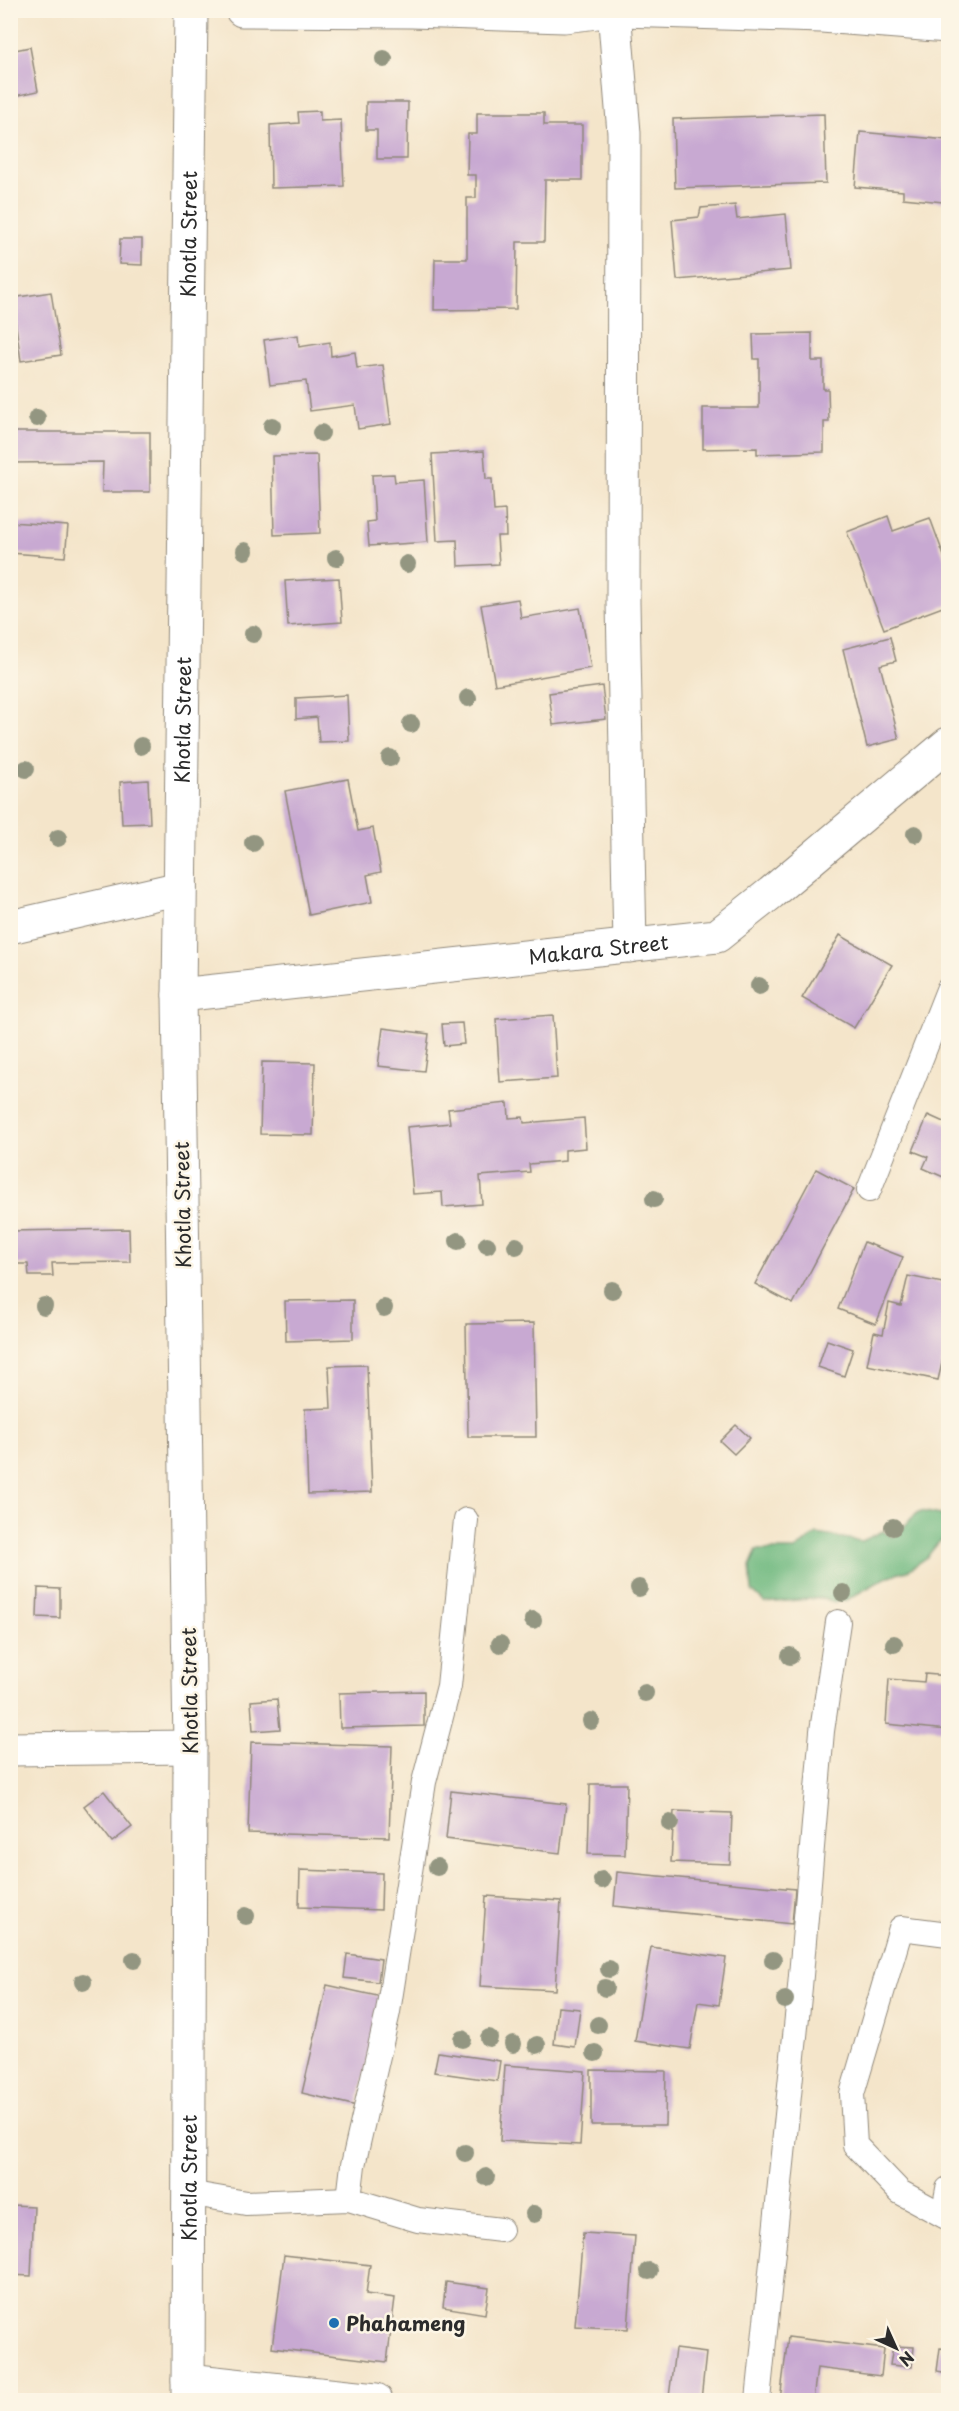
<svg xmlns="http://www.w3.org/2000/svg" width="959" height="2411" font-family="'Playpen Sans',sans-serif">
<rect width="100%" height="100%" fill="#fcf5e5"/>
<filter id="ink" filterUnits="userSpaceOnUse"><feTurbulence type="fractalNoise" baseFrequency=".0167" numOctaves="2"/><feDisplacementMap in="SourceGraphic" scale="12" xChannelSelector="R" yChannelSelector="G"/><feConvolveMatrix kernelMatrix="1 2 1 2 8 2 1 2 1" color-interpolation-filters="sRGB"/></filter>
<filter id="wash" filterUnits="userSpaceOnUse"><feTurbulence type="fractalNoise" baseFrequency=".008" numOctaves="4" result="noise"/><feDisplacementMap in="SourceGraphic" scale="24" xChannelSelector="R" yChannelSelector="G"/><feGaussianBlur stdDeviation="1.35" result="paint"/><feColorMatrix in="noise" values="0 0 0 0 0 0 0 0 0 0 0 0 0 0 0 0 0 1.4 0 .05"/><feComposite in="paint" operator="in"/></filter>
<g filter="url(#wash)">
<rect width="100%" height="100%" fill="#f4e5ca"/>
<path fill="#6fb980" stroke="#4d7256" stroke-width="1.5" d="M921,1511L945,1516L948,1519V1535L938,1543L926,1558L907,1571L889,1576L846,1600L834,1602L820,1598L765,1603L752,1591L750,1566L757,1550H795L817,1534L862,1541L883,1531L893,1537C905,1529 908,1518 921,1511Z"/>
<g id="blocks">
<g fill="#c8a9d2">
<polygon points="30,47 38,91 10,97 10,51"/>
<polygon points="366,102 408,102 407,159 377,159 377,130 366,130"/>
<polygon points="320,111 320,121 341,120 344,186 271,188 270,125 299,123 298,112"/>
<polygon points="477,113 544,113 544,125 582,125 582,180 545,180 544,242 517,242 516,309 434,310 435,259 467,259 467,198 476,198 476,175 467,175 468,134 477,134"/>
<polygon points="824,114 826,183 675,188 673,119"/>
<polygon points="860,132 948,140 943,202 903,198 903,191 855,187"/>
<polygon points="735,205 737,219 786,214 791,270 677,280 672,220 699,217 701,208"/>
<polygon points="120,239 142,239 142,265 119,264"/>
<polygon points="51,292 61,355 21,361 12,298"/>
<polygon points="812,333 812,361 823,361 823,389 828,389 829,422 824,422 824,452 757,454 757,448 703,449 703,408 759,408 759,359 754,359 753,334"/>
<polygon points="298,335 299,347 330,342 331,356 355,352 357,368 383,365 391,424 358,429 355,405 310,411 306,381 270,385 264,340"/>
<polygon points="10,432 150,432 150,492 102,492 103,462 10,463"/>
<polygon points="484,451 486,479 492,479 494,511 505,510 506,536 497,536 499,564 458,566 457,540 437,541 432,454"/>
<polygon points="317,455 320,533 274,535 272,456"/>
<polygon points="394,474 395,482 424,480 428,542 369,546 367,522 375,521 372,475"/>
<polygon points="888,516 893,531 930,518 948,567 948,605 884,629 847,532"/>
<polygon points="10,522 68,526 65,557 10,553"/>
<polygon points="339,578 342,622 288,626 285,581"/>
<polygon points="518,599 521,618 580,608 591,668 495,685 481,605"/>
<polygon points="890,637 896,661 880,665 899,739 867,747 843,649"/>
<polygon points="602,686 606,719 553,725 549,693"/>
<polygon points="347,695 349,741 319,742 317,717 296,719 296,698"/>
<polygon points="348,779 358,831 373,828 381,872 367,875 372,902 309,915 285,791"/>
<polygon points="148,780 150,823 122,824 120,782"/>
<polygon points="840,935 892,965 854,1028 802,998"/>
<polygon points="553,1015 557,1078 500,1082 496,1019"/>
<polygon points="462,1023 464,1044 444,1046 442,1024"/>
<polygon points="383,1028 429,1034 424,1071 378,1066"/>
<polygon points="262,1062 315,1063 313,1135 260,1134"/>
<polygon points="508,1103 509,1118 523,1117 524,1123 584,1118 586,1148 565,1150 565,1161 529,1164 530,1172 480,1176 482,1204 443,1207 442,1192 413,1194 407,1127 450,1123 448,1109"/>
<polygon points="928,1115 948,1124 948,1179 923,1168 928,1157 913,1151"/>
<polygon points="816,1169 854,1189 793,1304 755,1284"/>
<polygon points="129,1229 130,1262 52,1263 53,1276 29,1276 28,1264 10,1264 10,1231"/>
<polygon points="864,1242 903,1257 876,1324 838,1309"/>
<polygon points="908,1276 948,1284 948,1347 946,1346 938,1380 867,1365 874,1332 883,1334 889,1303 901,1306"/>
<polygon points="353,1300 353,1339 286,1341 285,1301"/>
<polygon points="534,1323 536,1437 468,1437 466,1324"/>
<polygon points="827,1340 853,1349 844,1376 818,1367"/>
<polygon points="367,1365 372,1492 308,1494 305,1409 331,1408 329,1366"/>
<polygon points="736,1425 750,1438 734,1454 720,1441"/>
<polygon points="38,1588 60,1589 60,1618 37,1617"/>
<polygon points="925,1674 948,1676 948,1730 886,1724 889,1679 924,1682"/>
<polygon points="424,1691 424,1726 340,1728 339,1693"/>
<polygon points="277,1699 280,1729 253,1731 251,1701"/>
<polygon points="251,1742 392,1746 389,1837 248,1833"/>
<polygon points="590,1784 627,1784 625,1855 588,1854"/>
<polygon points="104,1791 132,1827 112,1842 84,1806"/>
<polygon points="451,1791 566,1804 560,1853 446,1839"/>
<polygon points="674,1811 732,1813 730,1864 671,1862"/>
<polygon points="300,1870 382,1873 381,1910 299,1907"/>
<polygon points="617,1872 795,1889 792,1924 614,1906"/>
<polygon points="486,1896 561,1901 555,1990 480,1986"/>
<polygon points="651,1947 726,1958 719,2005 698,2002 690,2049 635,2041"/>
<polygon points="347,1954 381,1959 378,1982 344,1978"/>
<polygon points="327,1985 382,1997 357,2106 302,2093"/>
<polygon points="558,2007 580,2009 575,2047 554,2044"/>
<polygon points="438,2052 500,2061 497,2081 434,2072"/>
<polygon points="505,2065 585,2071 580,2145 500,2141"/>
<polygon points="591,2070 666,2071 665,2125 591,2125"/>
<polygon points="10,2205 34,2206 31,2276 10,2275"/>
<polygon points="583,2233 635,2236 628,2329 575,2326"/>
<polygon points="284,2255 370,2265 366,2294 395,2298 387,2362 272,2348"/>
<polygon points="446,2282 489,2288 485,2314 443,2307"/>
<polygon points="788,2337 884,2349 881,2376 817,2368 813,2400 780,2400"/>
<polygon points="893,2346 914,2347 912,2367 890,2365"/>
<polygon points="940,2348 948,2349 948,2373 937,2371"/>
<polygon points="675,2349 706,2353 701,2400 669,2397"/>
</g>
</g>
</g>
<g filter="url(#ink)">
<use href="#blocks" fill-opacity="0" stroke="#90887a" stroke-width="1.5"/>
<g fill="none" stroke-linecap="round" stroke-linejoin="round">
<g stroke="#90887a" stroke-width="26">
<g id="service">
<polyline points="869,1190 948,990"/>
<polyline points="948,1934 901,1928 852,2094 855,2145 900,2192 948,2218"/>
<polyline points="188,2193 246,2203 349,2199 418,2220 501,2230"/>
<polyline points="349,2199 353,2165 388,2012 424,1782 449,1686 466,1520"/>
<polyline points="943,2215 948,2189"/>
<polyline points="758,2400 800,1987 822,1731 838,1622"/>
</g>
</g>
<g stroke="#90887a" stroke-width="35">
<g id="minor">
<polyline points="242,10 412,11 564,16 613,10"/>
<polyline points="614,10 624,133 623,603 630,946"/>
<polyline points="622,10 822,16 948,26"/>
<polyline points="10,927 180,888"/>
<path id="s1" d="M179,995L717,936L771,893L948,744"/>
<polyline points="10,1749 190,1747"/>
<polyline points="188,2380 376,2400"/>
</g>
</g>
<g stroke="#90887a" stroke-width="35">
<g id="tertiary">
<path id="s2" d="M188,2400L190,1747L179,995L191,10"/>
</g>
</g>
<use href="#service" stroke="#fff" stroke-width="24"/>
<use href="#minor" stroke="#fff" stroke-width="33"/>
<use href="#tertiary" stroke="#fff" stroke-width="33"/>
</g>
<g fill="#939681">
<circle cx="384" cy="59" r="9"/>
<circle cx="37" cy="418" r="9"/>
<circle cx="272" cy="426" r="9"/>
<circle cx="321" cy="433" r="9"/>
<circle cx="245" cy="551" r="9"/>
<circle cx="336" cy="558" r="9"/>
<circle cx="407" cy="564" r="9"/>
<circle cx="253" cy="634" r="9"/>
<circle cx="468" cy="698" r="9"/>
<circle cx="411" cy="724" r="9"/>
<circle cx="141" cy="746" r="9"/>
<circle cx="390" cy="758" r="9"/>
<circle cx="26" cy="769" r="9"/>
<circle cx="915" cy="834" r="9"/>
<circle cx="58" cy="838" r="9"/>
<circle cx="253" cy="843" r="9"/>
<circle cx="759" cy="986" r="9"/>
<circle cx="654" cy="1199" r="9"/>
<circle cx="458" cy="1241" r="9"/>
<circle cx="487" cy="1245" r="9"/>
<circle cx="516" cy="1246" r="9"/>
<circle cx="612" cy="1290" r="9"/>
<circle cx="44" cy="1306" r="9"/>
<circle cx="384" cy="1308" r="9"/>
<circle cx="893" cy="1527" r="9"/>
<circle cx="639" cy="1588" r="9"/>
<circle cx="843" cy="1593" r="9"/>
<circle cx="533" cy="1620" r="9"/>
<circle cx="500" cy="1644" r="9"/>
<circle cx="894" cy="1644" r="9"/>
<circle cx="790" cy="1656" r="9"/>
<circle cx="645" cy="1693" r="9"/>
<circle cx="591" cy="1721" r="9"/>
<circle cx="670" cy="1823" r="9"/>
<circle cx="437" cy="1867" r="9"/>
<circle cx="602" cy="1880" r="9"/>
<circle cx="246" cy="1916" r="9"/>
<circle cx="134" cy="1960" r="9"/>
<circle cx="773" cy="1960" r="9"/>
<circle cx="609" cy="1969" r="9"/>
<circle cx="83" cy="1982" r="9"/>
<circle cx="605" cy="1988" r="9"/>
<circle cx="785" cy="2000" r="9"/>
<circle cx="598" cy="2025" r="9"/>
<circle cx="489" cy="2038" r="9"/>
<circle cx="462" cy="2039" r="9"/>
<circle cx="513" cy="2044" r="9"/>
<circle cx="537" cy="2045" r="9"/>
<circle cx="595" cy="2053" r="9"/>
<circle cx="465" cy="2153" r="9"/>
<circle cx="486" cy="2177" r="9"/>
<circle cx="534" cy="2214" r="9"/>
<circle cx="649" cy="2271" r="9"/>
</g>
</g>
<circle fill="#1f6fb2" stroke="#fcf5e5" stroke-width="2" cx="334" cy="2323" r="6"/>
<g text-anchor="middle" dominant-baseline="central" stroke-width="5" stroke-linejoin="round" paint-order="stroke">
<g font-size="20" fill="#2b2b2b" stroke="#fcf5e5">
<text stroke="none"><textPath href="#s2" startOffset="2166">Khotla Street</textPath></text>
<text stroke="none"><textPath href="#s2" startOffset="1680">Khotla Street</textPath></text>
<text stroke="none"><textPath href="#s1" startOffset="422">Makara Street</textPath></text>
<text transform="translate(182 1205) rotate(-91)">Khotla Street</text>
<text transform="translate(189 1691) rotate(-91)">Khotla Street</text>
<text stroke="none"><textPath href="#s2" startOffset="222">Khotla Street</textPath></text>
</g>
<g font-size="20" font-weight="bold" fill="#2b2b2b" stroke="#fcf5e5" text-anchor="start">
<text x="346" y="2323">Phahameng</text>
</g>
</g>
<rect width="959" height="2411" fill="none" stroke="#fcf5e5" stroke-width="36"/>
<g transform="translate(896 2348) rotate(135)" stroke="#fcf5e5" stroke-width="4.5" paint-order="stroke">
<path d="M0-4.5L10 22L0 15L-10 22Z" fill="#2b2b2b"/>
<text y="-9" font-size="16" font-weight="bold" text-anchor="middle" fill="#2b2b2b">N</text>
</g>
</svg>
